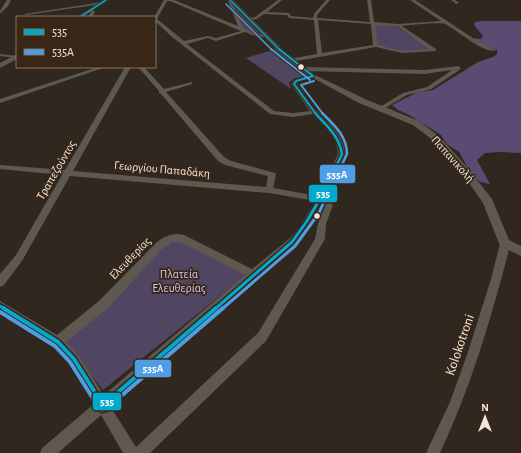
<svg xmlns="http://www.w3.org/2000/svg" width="521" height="453" font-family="'Alegreya Sans',sans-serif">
<rect width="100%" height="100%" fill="#30271f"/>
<g fill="#504662">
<polygon points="234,7 260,34 257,34 243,29"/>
<polygon points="374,24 396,26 431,49 402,52 378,46"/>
<polygon points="276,49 308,75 293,79 289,83 291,89 246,58"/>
<polygon points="179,241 246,275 103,390 64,341 168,243"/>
</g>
<polygon fill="#594b71" points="481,21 521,21 521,153 500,152 485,153 477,160 490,184 480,182 470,172 459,152 447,144 441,135 411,116 398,110 392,105 418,92 433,90 478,62 493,57 497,54 497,50 485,46 471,38 481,39 483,36 474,25 475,22"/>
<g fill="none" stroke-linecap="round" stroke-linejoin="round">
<g fill="#5f5851" fill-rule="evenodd">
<polygon points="7,0 11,0 8,6 0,14 0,11"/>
<path d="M164,0H174L238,26L228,1L231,0L243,28L256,34L267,35L265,37L255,36L245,32L216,41L208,38L187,44L274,111L293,113L310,111L291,84L294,80L313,74L316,76L298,82L297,84C303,92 308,102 315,109C327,121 345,135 346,154L326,198L333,205L326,224L325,239L266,341L150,453H123L101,415L58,453H40L42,448L94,404L70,363L54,346L0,312V301L57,335L100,300L155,244C163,237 173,232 184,235L252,269L289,239L299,228L315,201L269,193L70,176L22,261L4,285L0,287V274L16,255L62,175L0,169V165L65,170L125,67H131L73,171L266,187L268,176L225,165L218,161L161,94L159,93V91L138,67H144L164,89L192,82V84L166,92L224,157L231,161L275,173L276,175L273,188L318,196L338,154C338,136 324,127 313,114L293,117L270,114L171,36L155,21L154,17ZM167,1H170L241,31L216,38L208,36L184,41L157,19ZM322,204L324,206L318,224L315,239L258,333L136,447L110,406L295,245L305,232ZM172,242H180L245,275L104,395L78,355L66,342L108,308L161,250Z"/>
<path d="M278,0H282L267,12L289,13L291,16L313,18L314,14L326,0H330L317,15V18L370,22L367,0H371L374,22L398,24L441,21L410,0H415L479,42L496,50C486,56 456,29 445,24C440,22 410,25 402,26L436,49V51L402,53L376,47L291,62L289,61V59L317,54L314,20L289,18L287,15L264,14L257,19L249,20L247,19L255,17ZM318,20L371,24L373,45L322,53ZM375,25L397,26L429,49L402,51L378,45Z"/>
<polygon points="451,0 455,0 459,3 456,4"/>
<polygon points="103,2 102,4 26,15 24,14"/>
<polygon points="90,9 92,9 95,12 92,17 88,17 91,12"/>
<polygon points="0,54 17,56 17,58 0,56"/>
<polygon points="458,66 461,68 458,71 431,89 407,95 382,110 379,108 380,107 403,93 427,87 452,70 425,74 304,71 301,69 304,67 425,70"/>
<polygon points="98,67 106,67 0,103 0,99"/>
<path d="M504,239L507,240L509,243L508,254C490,322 470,389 440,453H426L450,402L467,355L491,279L501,240Z"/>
</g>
<g fill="#5f5851" fill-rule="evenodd">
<polygon points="103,0 108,0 83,17 77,17"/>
<polygon points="228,0 233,0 284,51 315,75 365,99 419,121 440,137 466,166 492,199 509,240 521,246 521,256 500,246 483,203 460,170 434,141 413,125 359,103 311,77 280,53"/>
<polygon points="17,54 17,59 0,68 0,63"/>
</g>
<g stroke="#382717" stroke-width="3">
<g id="bus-1-far4">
<polyline points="230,0 280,50"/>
<polyline points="80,17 106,0"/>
</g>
</g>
<g stroke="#382717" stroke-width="4">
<g id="bus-1-far3">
<polyline points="279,49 313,76"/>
<polyline points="313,76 296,81 294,84 316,114"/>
</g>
</g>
<g stroke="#382717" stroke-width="5">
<path id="bus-1-far2" d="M315,113C327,126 339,136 342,154L321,198"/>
</g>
<g stroke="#382717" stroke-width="6">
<g id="bus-1-far1">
<polyline points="0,306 5,309"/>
<polyline points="215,309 292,242 307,221 321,197"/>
</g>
</g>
<g stroke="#382717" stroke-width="7">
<polyline id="bus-1" points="3,308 58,342 74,359 103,405 216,308"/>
</g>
<g stroke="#382717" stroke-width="3">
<polyline id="bus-2-far4" points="226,4 272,50"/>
</g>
<g stroke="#382717" stroke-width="4">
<g id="bus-2-far3">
<polyline points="271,49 310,80"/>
<polyline points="314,81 301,85 323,114"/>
</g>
</g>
<g stroke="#382717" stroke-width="5">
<path id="bus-2-far2" d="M322,113C334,125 347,136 347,154L326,198"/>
</g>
<g stroke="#382717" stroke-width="6">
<polyline id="bus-2-far1" points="222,309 295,246 319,213 326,197"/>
</g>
<g stroke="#382717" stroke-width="7">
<polyline id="bus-2" points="0,312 55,346 70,362 99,408 102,410 106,409 223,308"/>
</g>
<use href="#bus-1-far4" stroke="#00a9ce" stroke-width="1.5"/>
<use href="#bus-1-far3" stroke="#00a9ce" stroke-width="2"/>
<use href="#bus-1-far2" stroke="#00a9ce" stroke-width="2.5"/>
<use href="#bus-1-far1" stroke="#00a9ce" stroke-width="3"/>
<use href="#bus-1" stroke="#00a9ce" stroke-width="4"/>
<use href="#bus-2-far4" stroke="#4d9ee5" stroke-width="1.5"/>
<use href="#bus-2-far3" stroke="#4d9ee5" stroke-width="2"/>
<use href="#bus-2-far2" stroke="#4d9ee5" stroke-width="2.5"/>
<use href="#bus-2-far1" stroke="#4d9ee5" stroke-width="3"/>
<use href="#bus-2" stroke="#4d9ee5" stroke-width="4"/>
</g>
<g fill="#f2e7dd" stroke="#382717" stroke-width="1.5">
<circle cx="301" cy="67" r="3.5"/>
<circle cx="317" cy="216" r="3.5"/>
</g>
<g text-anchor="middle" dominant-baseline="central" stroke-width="3.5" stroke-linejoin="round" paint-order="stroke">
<g font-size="12" fill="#f2e7dd" stroke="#382717">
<text transform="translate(453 159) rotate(48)">Παπανικολή</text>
<text transform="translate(162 169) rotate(5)">Γεωργίου Παπαδάκη</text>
<text transform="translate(56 170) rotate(-60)">Τραπεζούντος</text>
<text transform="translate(130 258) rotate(-46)">Ελευθερίας</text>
</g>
<g font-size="12" fill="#d5c8f5" stroke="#382717">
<text x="179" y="274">Πλατεία<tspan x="179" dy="14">Ελευθερίας</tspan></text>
</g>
<g font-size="14" fill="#f2e7dd" stroke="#382717">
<text transform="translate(460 345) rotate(-71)">Kolokotroni</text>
</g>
</g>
<g stroke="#382717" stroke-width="1.5">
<rect x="319" y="164" width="37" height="20" rx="4" fill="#4d9ee5"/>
<rect x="308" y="184" width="30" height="19" rx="4" fill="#00a9ce"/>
<rect x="134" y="359" width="38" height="19" rx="4" fill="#4d9ee5"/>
<rect x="92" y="392" width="30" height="19" rx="4" fill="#00a9ce"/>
</g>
<g font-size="11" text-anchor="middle" font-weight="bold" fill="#fff">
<text x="337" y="178">535A</text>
<text x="323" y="197">535</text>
<text x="153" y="372">535A</text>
<text x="107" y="405">535</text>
</g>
<rect x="16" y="16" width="140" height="52" fill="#382717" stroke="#827466"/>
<rect x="24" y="29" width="20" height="6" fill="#00a9ce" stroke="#827466"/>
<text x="52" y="36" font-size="12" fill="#f2e7dd">535</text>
<rect x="24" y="49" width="20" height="6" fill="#4d9ee5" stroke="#827466"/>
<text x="52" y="56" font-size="12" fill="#f2e7dd">535A</text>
<g transform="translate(485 417)" stroke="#382717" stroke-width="3" paint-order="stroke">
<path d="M0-3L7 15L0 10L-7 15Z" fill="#f2e7dd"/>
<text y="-6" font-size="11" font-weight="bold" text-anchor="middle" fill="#f2e7dd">N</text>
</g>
</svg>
